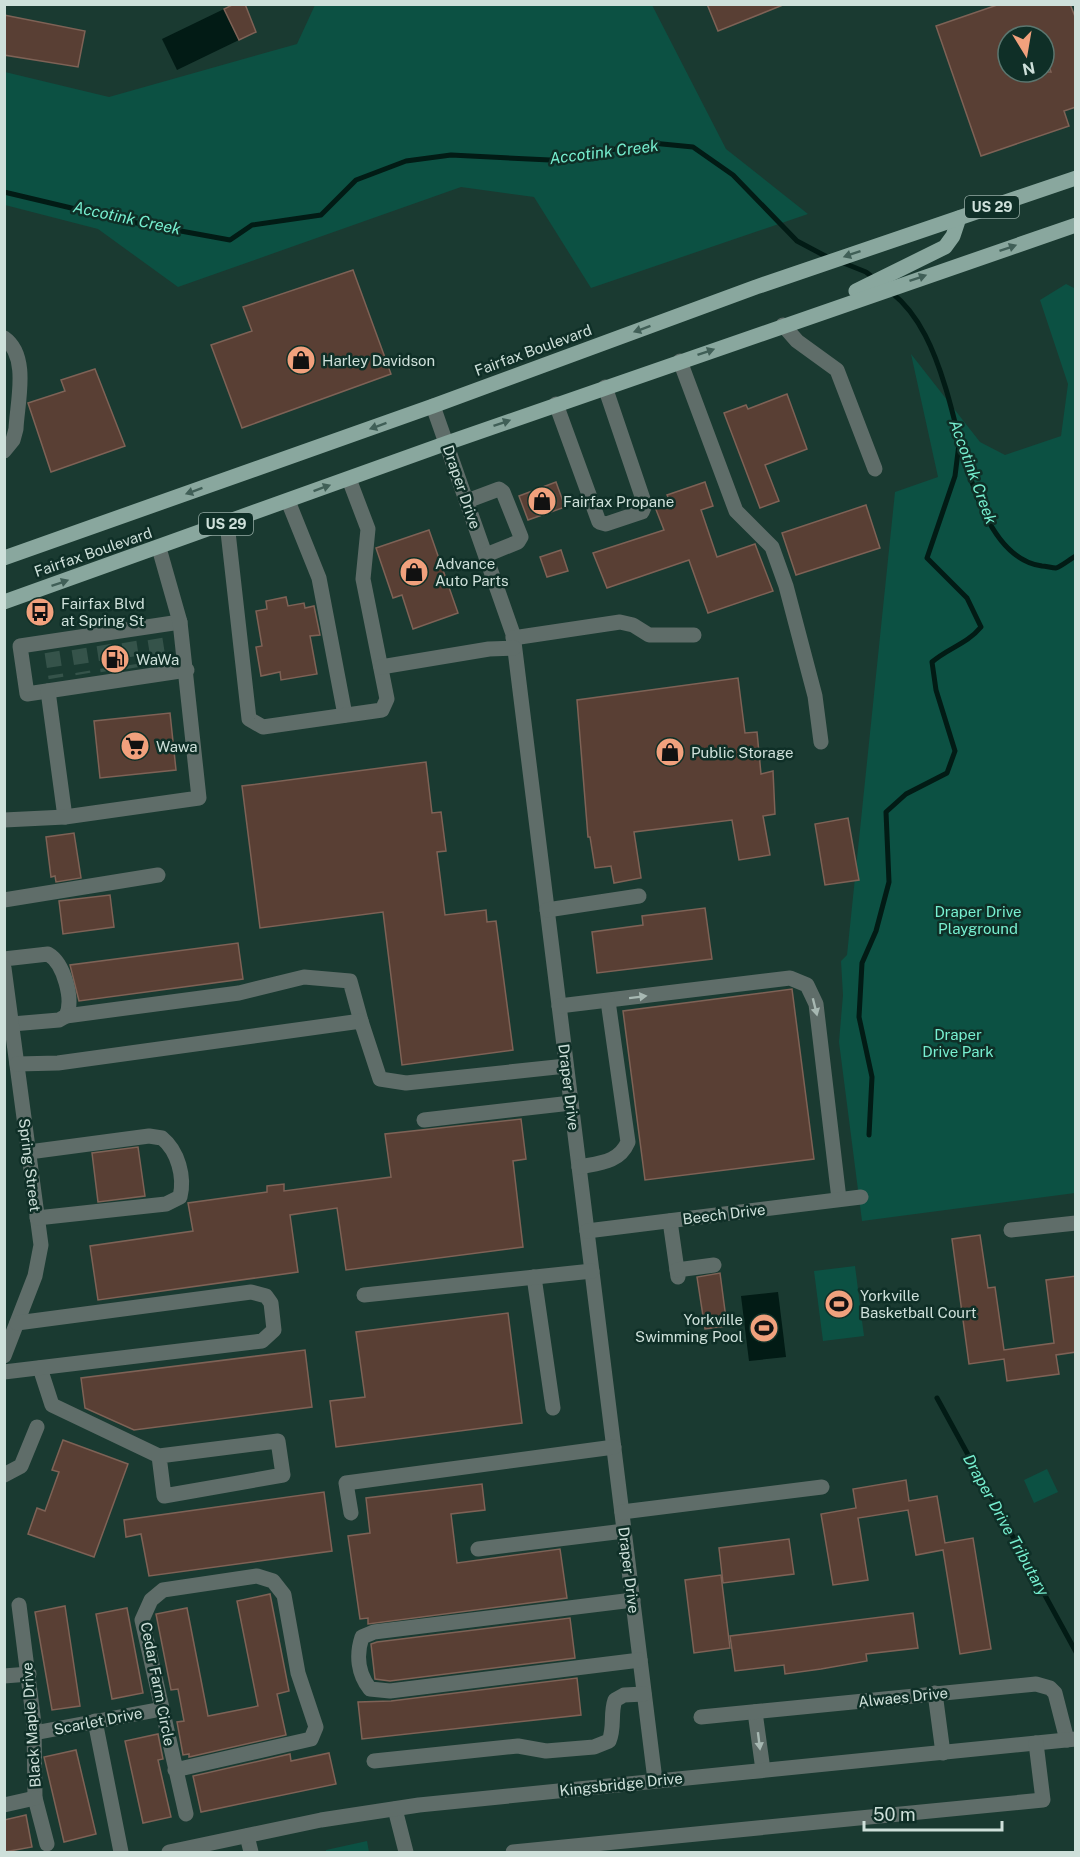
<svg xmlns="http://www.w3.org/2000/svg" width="1080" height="1857" font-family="'Public Sans',sans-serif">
<rect width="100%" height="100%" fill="#1a3a31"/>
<g fill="#0c5143">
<polygon points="315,5 652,5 726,149 808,214 591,288 534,197 461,187 178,287 98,229 5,205 5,72 109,97 297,44"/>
<polygon points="1066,284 1076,289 1075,1193 862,1221 839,1042 843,995 841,961 847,955 895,492 938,477 911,354 980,442 1005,455 1061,436 1068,384 1040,300"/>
<polygon points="855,1266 864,1336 823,1341 814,1271"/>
<polygon points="1047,1469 1058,1492 1034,1503 1024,1480"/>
<polygon points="367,1841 369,1852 326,1852 326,1850"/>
</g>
<g fill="#021b15">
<polygon points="224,9 239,40 177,70 162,39"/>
<polygon points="778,1292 786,1357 749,1361 741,1296"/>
</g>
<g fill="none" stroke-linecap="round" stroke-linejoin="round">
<g stroke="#021b15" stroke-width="5">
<polyline points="4,192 126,221 230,240 252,225 321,215 356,180 406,161 451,155 550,160 652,143 693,147 733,175 797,241 829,258"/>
<polyline points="841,262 866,272 875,279"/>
<path d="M892,293C920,315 935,353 945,386C962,438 977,557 1042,566C1046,566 1052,568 1056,568C1062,566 1070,559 1076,556"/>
<path d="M869,1135L872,1077L859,1017L862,963L876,931L889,882L886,812L906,794L947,773L955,751L936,690L932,662C948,648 967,644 981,627L967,598L927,558L955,476L959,444"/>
<polyline points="937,1398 1076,1652"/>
</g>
</g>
<g fill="#593f34" stroke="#7e6256" stroke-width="1.5" fill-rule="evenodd">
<polygon points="234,4 245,4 256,32 239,40 224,9"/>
<polygon points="707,4 783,4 783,5 718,31"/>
<path d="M1000,4H1070L1076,19V107L1064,111L1069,126L981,156L936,26ZM1008,36H1044V52L1051,72H1008Z"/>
<polygon points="4,15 85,31 78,67 4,55"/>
<polygon points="353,270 391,374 242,428 211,345 252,331 243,307"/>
<polygon points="95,369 125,446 51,472 28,403 65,391 61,380"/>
<polygon points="787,394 807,449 765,465 779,501 760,508 724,413 746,405 748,409"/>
<polygon points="556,482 565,507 528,520 519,496"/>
<polygon points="705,482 713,506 701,510 717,557 755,544 773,591 708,613 689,560 607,588 593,553 664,530 655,507 671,503 667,495"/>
<polygon points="866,505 880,548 796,575 782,533"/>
<polygon points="429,530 458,613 413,629 402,595 393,598 376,548"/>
<polygon points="561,550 568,571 547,577 540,557"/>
<polygon points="286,597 288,606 304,603 305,608 314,606 320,635 310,636 317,674 281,680 280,672 261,676 256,647 262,646 256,611 267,609 266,601"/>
<polygon points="738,678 745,733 757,732 761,774 773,771 775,814 763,816 770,855 739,860 732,820 634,832 641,878 614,883 611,866 595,868 590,837 588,837 577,700"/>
<polygon points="170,713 176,770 100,778 94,721"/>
<polygon points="426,762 432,813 441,812 446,851 437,852 445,915 486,910 487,922 496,921 513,1050 402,1065 383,912 260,928 242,786"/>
<polygon points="848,818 859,880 825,885 815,824"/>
<polygon points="74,833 81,878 56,882 55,876 51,877 46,837"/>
<polygon points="110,895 114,927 63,934 59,901"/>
<polygon points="705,908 712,959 597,973 592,932 643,925 642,916"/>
<polygon points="238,943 243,979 79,1001 70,965"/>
<polygon points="792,989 814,1159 645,1180 623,1011"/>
<polygon points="521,1119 526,1159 513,1161 523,1247 346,1270 337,1208 290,1215 298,1272 98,1300 90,1246 193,1231 188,1203 267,1192 267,1186 284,1184 284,1191 391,1177 385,1134"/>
<polygon points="138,1147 145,1196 98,1202 92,1153"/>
<polygon points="980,1235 988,1288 995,1287 1004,1350 1054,1343 1046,1280 1076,1276 1076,1352 1056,1355 1059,1374 1007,1381 1004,1359 969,1364 952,1239"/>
<polygon points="720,1273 727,1326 705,1329 697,1277"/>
<polygon points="508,1313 522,1423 336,1447 330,1401 365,1397 356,1332"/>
<polygon points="305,1350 312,1407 134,1430 85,1408 81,1378"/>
<polygon points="63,1440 128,1464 94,1557 28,1534 37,1508 45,1511 59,1472 52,1470"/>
<polygon points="906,1480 909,1501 937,1496 945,1543 973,1538 991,1649 960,1654 943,1550 916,1555 908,1510 858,1518 868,1580 833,1585 821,1514 856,1508 853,1489"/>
<polygon points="482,1484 485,1510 451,1514 457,1563 560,1549 567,1598 368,1624 368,1618 360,1619 348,1536 370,1533 366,1498"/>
<polygon points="324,1492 332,1551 149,1576 141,1534 126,1537 124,1520"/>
<polygon points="789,1539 794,1574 723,1583 719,1548"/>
<polygon points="721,1575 730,1648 694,1653 685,1580"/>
<polygon points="270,1594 289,1691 277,1694 286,1735 189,1757 189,1754 183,1755 177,1722 184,1721 178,1689 171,1690 156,1614 187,1608 208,1716 258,1706 237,1601"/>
<polygon points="65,1606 80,1706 52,1710 35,1612"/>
<polygon points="127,1608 143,1693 112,1699 96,1614"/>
<polygon points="913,1613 918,1648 866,1654 867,1661 821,1669 785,1674 784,1665 735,1671 730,1636"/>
<polygon points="570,1618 575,1658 390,1681 375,1679 371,1644 377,1642"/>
<polygon points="577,1678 581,1715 362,1739 358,1702 391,1701"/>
<polygon points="158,1734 163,1759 158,1760 171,1817 143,1823 125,1741"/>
<polygon points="76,1750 96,1834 64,1842 44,1757"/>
<polygon points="329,1753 336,1784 201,1812 193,1776 290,1754 291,1761"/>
<polygon points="26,1815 32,1847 4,1852 4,1820"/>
</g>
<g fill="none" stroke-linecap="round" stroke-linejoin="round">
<g stroke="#35534a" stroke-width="15" stroke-dasharray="15 8" stroke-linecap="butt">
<polyline points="155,639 159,664"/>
<polyline points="129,642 133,668"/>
<polyline points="104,645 108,671"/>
<polyline points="79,649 83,674"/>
<polyline points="52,652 56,678"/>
</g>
<g stroke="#5f6d69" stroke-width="15">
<polyline points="783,325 797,341 837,370 875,469"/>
<path d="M4,338C30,356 17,403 16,429L13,440L4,451"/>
<polyline points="680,361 736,511 772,547 786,586 815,696 821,742"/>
<polyline points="556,404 599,522 606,524 642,512 645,505 605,387"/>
<polyline points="433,406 513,634 655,1780"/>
<polyline points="288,501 319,578 345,715"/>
<polyline points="467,501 499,489 503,492 521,537 518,542 486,555"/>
<polyline points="227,523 249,719 263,727 382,710 387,699 363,579 368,529 349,479"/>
<polyline points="180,622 20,646 27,694 187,670"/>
<polyline points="513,638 620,622 633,625 649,635 694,635"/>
<polyline points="381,667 489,649 514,648"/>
<polyline points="48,691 65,817"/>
<polyline points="4,820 65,817 199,798 180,622 159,548"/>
<polyline points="4,900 158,875"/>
<polyline points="547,910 639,896"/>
<path d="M4,959L48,954C64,963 74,1000 66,1016L59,1020L12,1024"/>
<polyline points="4,968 41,1245 35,1276 4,1356"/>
<polyline points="559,1006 790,978 807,985 816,1004 839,1199"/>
<polyline points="66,1016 239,993 304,977 350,981 361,1021"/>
<polyline points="17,1064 58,1063 361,1021 380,1079 406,1083 566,1066"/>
<polyline points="424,1120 571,1103"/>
<path d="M29,1152L149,1136L162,1138C178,1151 185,1177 180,1197L166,1204L37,1218"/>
<path d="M579,1167C599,1163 619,1163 628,1142L608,1001"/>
<polyline points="670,1221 678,1277"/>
<polyline points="1011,1230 1076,1223"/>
<polyline points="587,1231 861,1197"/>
<polyline points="677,1270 714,1265"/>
<polyline points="534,1277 553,1408"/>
<polyline points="364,1295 592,1271"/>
<polyline points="40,1368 52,1405 159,1456 278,1441 283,1475 164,1496 159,1456"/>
<polyline points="4,1372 262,1341 274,1330 271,1303 266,1296 251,1292 17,1323"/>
<polyline points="4,1475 21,1466 37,1427"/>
<polyline points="622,1512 822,1487"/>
<polyline points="351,1513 346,1483 614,1447"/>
<polyline points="478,1549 624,1531"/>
<path d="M633,1600L374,1632L362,1637C356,1655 358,1674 370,1689L390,1691L640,1660"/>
<polyline points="19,1605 34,1724 35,1798 47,1844"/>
<polyline points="4,1676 29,1674"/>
<polyline points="935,1693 943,1753"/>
<polyline points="755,1712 763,1770"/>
<polyline points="701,1717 1036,1684 1050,1688 1055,1693 1067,1740"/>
<polyline points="95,1721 121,1852"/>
<polyline points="34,1733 162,1709"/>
<path d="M374,1761L518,1746L546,1751L594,1747L609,1741C615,1727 610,1714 615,1700L624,1695L644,1694"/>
<polyline points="175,1770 311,1739 316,1727 298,1673 284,1595 273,1581 257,1576 163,1590 151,1600 142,1620 186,1814"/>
<polyline points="4,1805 35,1798"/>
<polyline points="395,1809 406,1852"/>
<polyline points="247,1836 251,1852"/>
<polyline points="169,1852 321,1820 419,1805 1076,1739"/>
<polyline points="513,1852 1043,1800 1036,1743"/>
</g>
<g stroke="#89a79e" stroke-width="15">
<polyline points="856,291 945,247 953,236 959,218"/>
<polyline points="4,558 433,406 756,287 1076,178"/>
<polyline points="4,602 447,443 1076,225"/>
</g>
</g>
<defs><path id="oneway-solid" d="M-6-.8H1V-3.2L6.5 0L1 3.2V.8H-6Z" transform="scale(1.5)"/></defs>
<g fill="#405f57">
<use href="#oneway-solid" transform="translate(1008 248) rotate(-19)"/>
<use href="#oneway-solid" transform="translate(852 254) rotate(161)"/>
<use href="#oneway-solid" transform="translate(918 278) rotate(-19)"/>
<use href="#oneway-solid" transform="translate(642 329) rotate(160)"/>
<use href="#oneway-solid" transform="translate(706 352) rotate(-19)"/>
<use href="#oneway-solid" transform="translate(502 423) rotate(-19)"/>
<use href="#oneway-solid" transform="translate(378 426) rotate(160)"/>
<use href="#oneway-solid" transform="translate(322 488) rotate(-20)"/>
<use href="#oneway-solid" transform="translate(194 491) rotate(160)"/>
<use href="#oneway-solid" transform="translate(60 583) rotate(-19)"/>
</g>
<g fill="#a7b8b2">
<use href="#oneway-solid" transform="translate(638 997) rotate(-7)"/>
<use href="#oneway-solid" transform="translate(815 1007) rotate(76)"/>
<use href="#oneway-solid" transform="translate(759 1741) rotate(83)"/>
</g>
<defs>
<g id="shop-disc" transform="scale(1.5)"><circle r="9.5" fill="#f1a17d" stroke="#0f2f27"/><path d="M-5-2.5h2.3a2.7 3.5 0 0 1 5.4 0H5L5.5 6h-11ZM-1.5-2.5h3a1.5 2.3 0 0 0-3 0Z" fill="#111"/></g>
<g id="bus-disc" transform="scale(1.5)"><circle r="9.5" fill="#f1a17d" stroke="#0f2f27"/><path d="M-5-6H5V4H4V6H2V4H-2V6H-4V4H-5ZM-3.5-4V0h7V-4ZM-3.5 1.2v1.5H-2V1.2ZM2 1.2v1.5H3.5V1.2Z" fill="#111"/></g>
<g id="fuel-disc" transform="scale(1.5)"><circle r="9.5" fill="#f1a17d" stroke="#0f2f27"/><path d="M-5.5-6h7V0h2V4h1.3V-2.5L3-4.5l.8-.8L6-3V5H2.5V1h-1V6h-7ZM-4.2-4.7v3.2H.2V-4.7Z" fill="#111"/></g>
<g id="supermarket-disc" transform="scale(1.5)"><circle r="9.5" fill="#f1a17d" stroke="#0f2f27"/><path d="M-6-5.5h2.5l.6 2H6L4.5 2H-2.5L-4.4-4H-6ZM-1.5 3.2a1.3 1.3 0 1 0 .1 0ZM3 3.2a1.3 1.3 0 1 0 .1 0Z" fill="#111"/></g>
<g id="stadium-disc" transform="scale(1.5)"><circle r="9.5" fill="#f1a17d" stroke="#0f2f27"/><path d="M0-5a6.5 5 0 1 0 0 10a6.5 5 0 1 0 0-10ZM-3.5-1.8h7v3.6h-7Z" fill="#111"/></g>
</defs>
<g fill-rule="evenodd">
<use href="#shop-disc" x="301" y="360"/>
<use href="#shop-disc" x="542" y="501"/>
<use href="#shop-disc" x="414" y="572"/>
<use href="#bus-disc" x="40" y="612"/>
<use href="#fuel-disc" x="115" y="659"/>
<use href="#supermarket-disc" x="135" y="746"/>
<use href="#shop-disc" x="670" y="752"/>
<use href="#stadium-disc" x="839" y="1304"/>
<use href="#stadium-disc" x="764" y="1328"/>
</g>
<g text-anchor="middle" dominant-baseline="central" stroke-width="5" stroke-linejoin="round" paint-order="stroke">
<g fill="#0f2f27" stroke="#95aba4" stroke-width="1.5">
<rect x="965" y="196" width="54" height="22" rx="4.5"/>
<rect x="199" y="513" width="54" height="22" rx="4.5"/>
</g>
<g font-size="14" font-weight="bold" fill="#cee0da">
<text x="992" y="207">US 29</text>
<text x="226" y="524">US 29</text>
</g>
<g font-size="15" fill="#cee0da" stroke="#0f2f27">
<text transform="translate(533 350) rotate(-20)">Fairfax Boulevard</text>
<text transform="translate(462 487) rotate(71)">Draper Drive</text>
<text transform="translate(93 552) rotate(-19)">Fairfax Boulevard</text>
<text transform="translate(569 1087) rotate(83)">Draper Drive</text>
<text transform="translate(30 1165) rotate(83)">Spring Street</text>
<text transform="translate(724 1214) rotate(-7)">Beech Drive</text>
<text transform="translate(629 1570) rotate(83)">Draper Drive</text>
<text transform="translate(158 1684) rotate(79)">Cedar Farm Circle</text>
<text transform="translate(903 1697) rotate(-6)">Alwaes Drive</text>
<text transform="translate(98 1721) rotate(-11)">Scarlet Drive</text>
<text transform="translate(31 1725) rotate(-94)">Black Maple Drive</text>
<text transform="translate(621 1784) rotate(-6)">Kingsbridge Drive</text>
</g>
<g font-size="15" fill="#cee0da" stroke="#0f2f27" text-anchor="start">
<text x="322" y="360">Harley Davidson</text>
<text x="563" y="501">Fairfax Propane</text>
<text x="435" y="563">Advance<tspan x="435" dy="17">Auto Parts</tspan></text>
<text x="61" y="603">Fairfax Blvd<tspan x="61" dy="17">at Spring St</tspan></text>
<text x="136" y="659">WaWa</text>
<text x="156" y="746">Wawa</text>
<text x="691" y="752">Public Storage</text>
<text x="860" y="1295">Yorkville<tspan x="860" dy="17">Basketball Court</tspan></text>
<text x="743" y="1319" text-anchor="end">Yorkville<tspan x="743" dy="17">Swimming Pool</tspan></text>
</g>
<g font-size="15" fill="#78f0d1" stroke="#0f2f27">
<text x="978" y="911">Draper Drive<tspan x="978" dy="17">Playground</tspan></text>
<text x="958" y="1034">Draper<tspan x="958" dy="17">Drive Park</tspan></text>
</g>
<g font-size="16" font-style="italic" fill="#76eecf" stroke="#0f2f27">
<text transform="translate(604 152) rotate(-7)">Accotink Creek</text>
<text transform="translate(127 218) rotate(12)">Accotink Creek</text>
<text transform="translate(973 472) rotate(70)">Accotink Creek</text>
<text transform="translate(1006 1525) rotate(61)">Draper Drive Tributary</text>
</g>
</g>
<rect width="1080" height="1857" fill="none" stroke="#cee0da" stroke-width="12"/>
<g transform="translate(1026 54) rotate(169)"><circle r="28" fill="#0f2f27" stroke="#5b766f" stroke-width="1.5"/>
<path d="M0-4.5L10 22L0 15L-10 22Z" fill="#f1a17d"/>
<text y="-9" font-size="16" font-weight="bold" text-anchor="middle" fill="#cee0da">N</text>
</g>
<path d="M864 1821v9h138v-9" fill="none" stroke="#cee0da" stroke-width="3"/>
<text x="873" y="1821" font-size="18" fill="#cee0da" stroke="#0f2f27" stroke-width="4.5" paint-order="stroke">50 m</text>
</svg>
